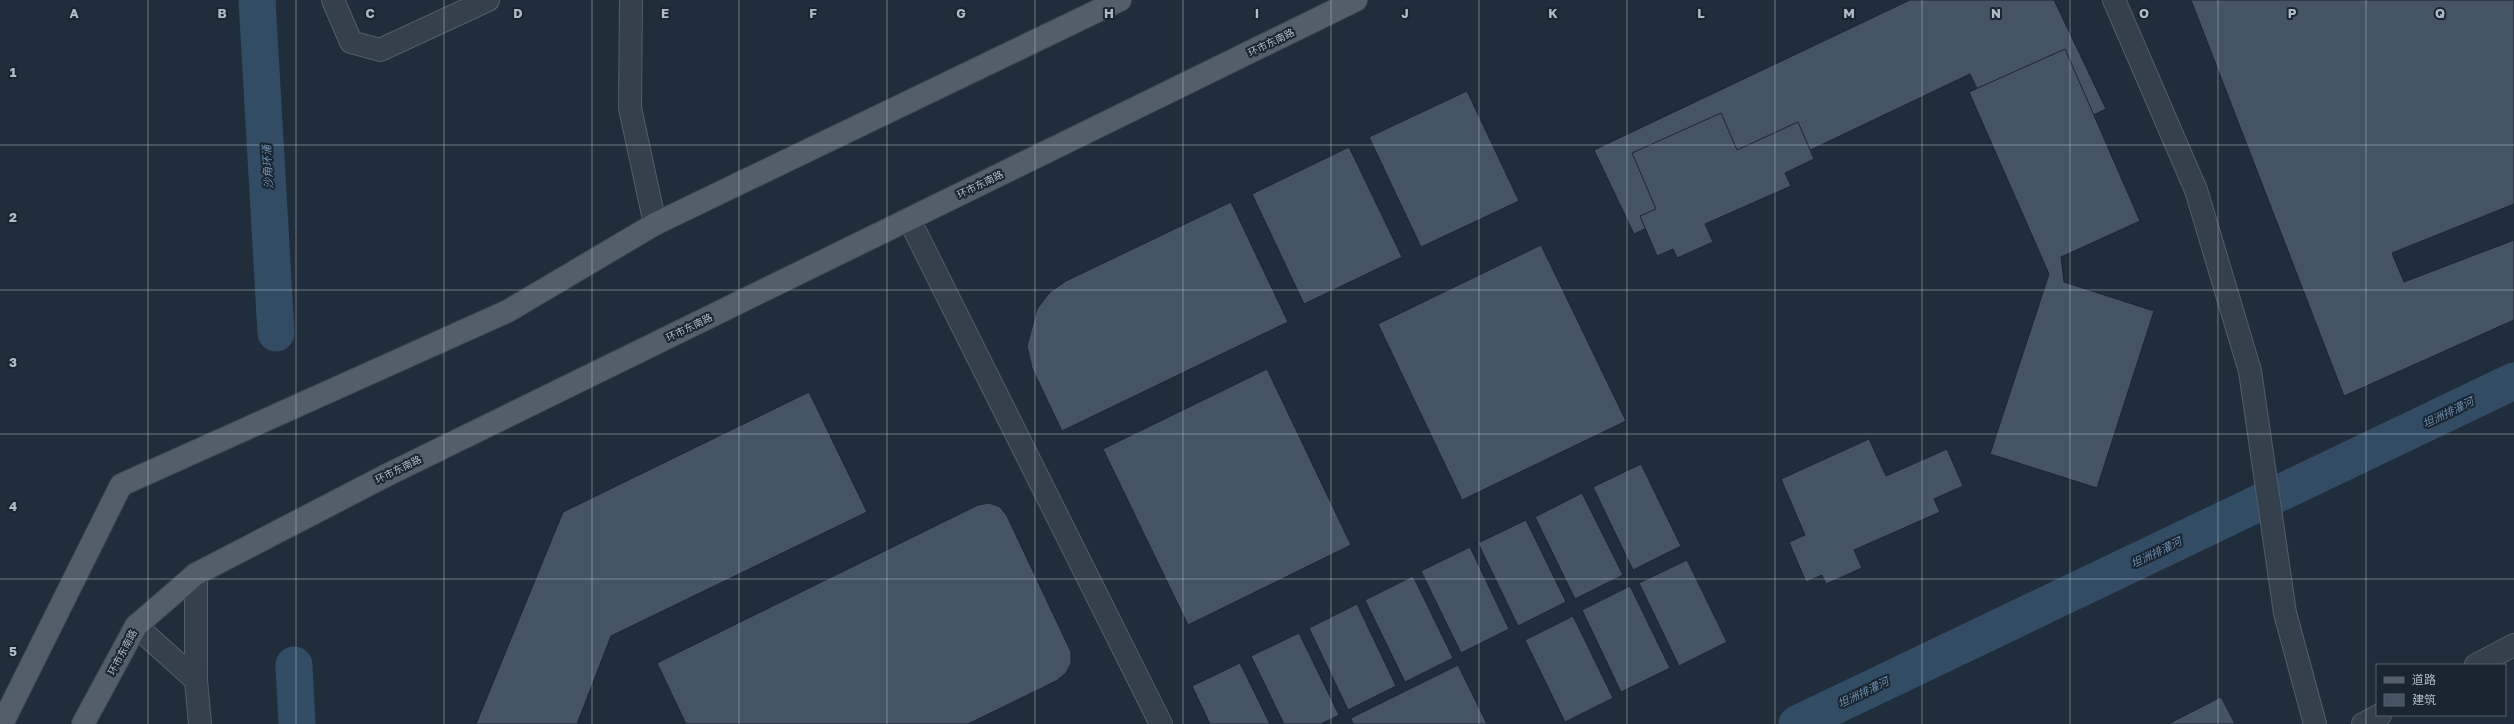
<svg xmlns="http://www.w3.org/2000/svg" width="2514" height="724" font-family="'Golos Text','Noto Sans SC',sans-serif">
<rect width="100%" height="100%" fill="#202e3b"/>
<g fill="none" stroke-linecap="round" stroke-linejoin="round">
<g stroke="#324c64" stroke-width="37">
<polyline points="257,0 276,333"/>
<polyline points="294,665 297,724"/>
<polyline points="1797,724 2514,381"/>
</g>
</g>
<g fill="#445462" stroke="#1b2732">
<polygon points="1910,0 2054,0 2106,109 2009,155 1970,74 1634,234 1594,150"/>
<polygon points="2191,0 2514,0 2514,204 2392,253 2404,282 2514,240 2514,320 2344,396"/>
<polygon points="2065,49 2140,221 2061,257 2064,282 2154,311 2097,488 1990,454 2049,274 1969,92"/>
<polygon points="1467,91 1519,201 1421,247 1369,137"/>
<polygon points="1721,113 1737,150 1798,122 1814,159 1785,173 1791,186 1705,224 1713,242 1677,258 1673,249 1657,256 1640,216 1656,209 1632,153"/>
<polygon points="1349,147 1402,257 1304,304 1252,194"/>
<polygon points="1231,202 1288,322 1062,431 1032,368 1027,346 1037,309 1050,292 1066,281"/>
<polygon points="1541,245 1626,421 1462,500 1378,324"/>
<polygon points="1267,369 1351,545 1188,625 1103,449"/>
<polygon points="809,392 867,512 611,636 577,724 476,724 563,512"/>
<polygon points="1869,439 1886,476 1947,449 1963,486 1934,499 1940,512 1854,550 1862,568 1826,584 1822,575 1806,582 1789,542 1805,535 1781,479"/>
<polygon points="1641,464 1681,546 1633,570 1593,487"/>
<polygon points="1582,493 1623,575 1575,599 1535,517"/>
<polygon points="989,503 1000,507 1007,516 1071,652 1071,663 1066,673 1056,681 968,724 686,724 657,663 978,505"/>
<polygon points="1526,520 1566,602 1518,626 1478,543"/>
<polygon points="1470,547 1509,629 1461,653 1421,571"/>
<polygon points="1687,560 1727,642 1679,666 1639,583"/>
<polygon points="1413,576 1453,658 1405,682 1365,600"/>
<polygon points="1630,586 1670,668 1621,692 1582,610"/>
<polygon points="1357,604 1396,686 1348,710 1309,628"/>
<polygon points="1573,616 1613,698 1565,722 1525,640"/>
<polygon points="1299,633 1339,715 1321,724 1284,724 1251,656"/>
<polygon points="1240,663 1270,724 1210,724 1192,686"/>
<polygon points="1458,665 1487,724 1353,724 1351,718"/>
<polygon points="2221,697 2235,724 2168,724"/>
</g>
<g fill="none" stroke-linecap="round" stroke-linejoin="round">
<g stroke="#525e69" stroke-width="24">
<g id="minor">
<polyline points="333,0 351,42 380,50 488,0"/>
<polyline points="631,0 630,108 655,224"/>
<polyline points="2114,0 2196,190 2250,371 2285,613 2315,724"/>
<polyline points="909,219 1161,724"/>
<polyline points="136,626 196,680 196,574"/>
<polyline points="2476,665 2514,645"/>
<polyline points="196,680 200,724"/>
<polyline points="2363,724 2380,715"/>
</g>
</g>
<g stroke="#3d4954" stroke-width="24">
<g id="major">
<polyline points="2,724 121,485 508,311 655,224 1120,0"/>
<polyline points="83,724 136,626 196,574 387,475 1356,0"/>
</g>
</g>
<use href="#minor" stroke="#34404b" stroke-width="22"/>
<use href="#major" stroke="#525f6b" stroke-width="22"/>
</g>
<path fill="none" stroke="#afbbc7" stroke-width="1" stroke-opacity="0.55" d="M148,0V724M296,0V724M444,0V724M592,0V724M739,0V724M887,0V724M1035,0V724M1183,0V724M1331,0V724M1479,0V724M1627,0V724M1775,0V724M1922,0V724M2070,0V724M2218,0V724M2366,0V724M0,145H2514M0,290H2514M0,434H2514M0,579H2514"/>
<g text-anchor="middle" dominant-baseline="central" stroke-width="4" stroke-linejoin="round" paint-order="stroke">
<g font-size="10" fill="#afbbc7" stroke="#192530">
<text transform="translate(1271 42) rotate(-26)">环市东南路</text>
<text transform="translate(980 184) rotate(-26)">环市东南路</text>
<text transform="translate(689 327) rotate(-26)">环市东南路</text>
<text transform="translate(398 469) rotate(-26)">环市东南路</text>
<text transform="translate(122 652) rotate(-62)">环市东南路</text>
</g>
<g font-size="11" font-style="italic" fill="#6d8fad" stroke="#192530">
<text transform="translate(267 167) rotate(-93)">沙角环涌</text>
<text transform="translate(2448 412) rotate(-26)">坦洲排灌河</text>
<text transform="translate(2156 552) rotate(-26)">坦洲排灌河</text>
<text transform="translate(1863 692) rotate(-26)">坦洲排灌河</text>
</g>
</g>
<g font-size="13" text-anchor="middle" font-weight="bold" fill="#afbbc7" stroke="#192530" stroke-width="4" stroke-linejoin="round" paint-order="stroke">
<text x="74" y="18">A</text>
<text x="222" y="18">B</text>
<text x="370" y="18">C</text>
<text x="518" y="18">D</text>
<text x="665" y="18">E</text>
<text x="813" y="18">F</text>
<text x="961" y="18">G</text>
<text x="1109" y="18">H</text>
<text x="1257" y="18">I</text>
<text x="1405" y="18">J</text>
<text x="1553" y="18">K</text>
<text x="1701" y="18">L</text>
<text x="1849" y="18">M</text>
<text x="1996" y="18">N</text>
<text x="2144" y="18">O</text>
<text x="2292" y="18">P</text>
<text x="2440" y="18">Q</text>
<text x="13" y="77">1</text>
<text x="13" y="222">2</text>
<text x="13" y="367">3</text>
<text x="13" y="511">4</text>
<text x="13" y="656">5</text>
</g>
<rect x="2376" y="664" width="130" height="52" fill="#192530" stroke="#55616c"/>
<rect x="2384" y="677" width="20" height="6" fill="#525f6b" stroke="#55616c"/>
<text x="2412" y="684" font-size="12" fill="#afbbc7">道路</text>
<rect x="2384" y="694" width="20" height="12" fill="#445462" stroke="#55616c"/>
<text x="2412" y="704" font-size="12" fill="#afbbc7">建筑</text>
</svg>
